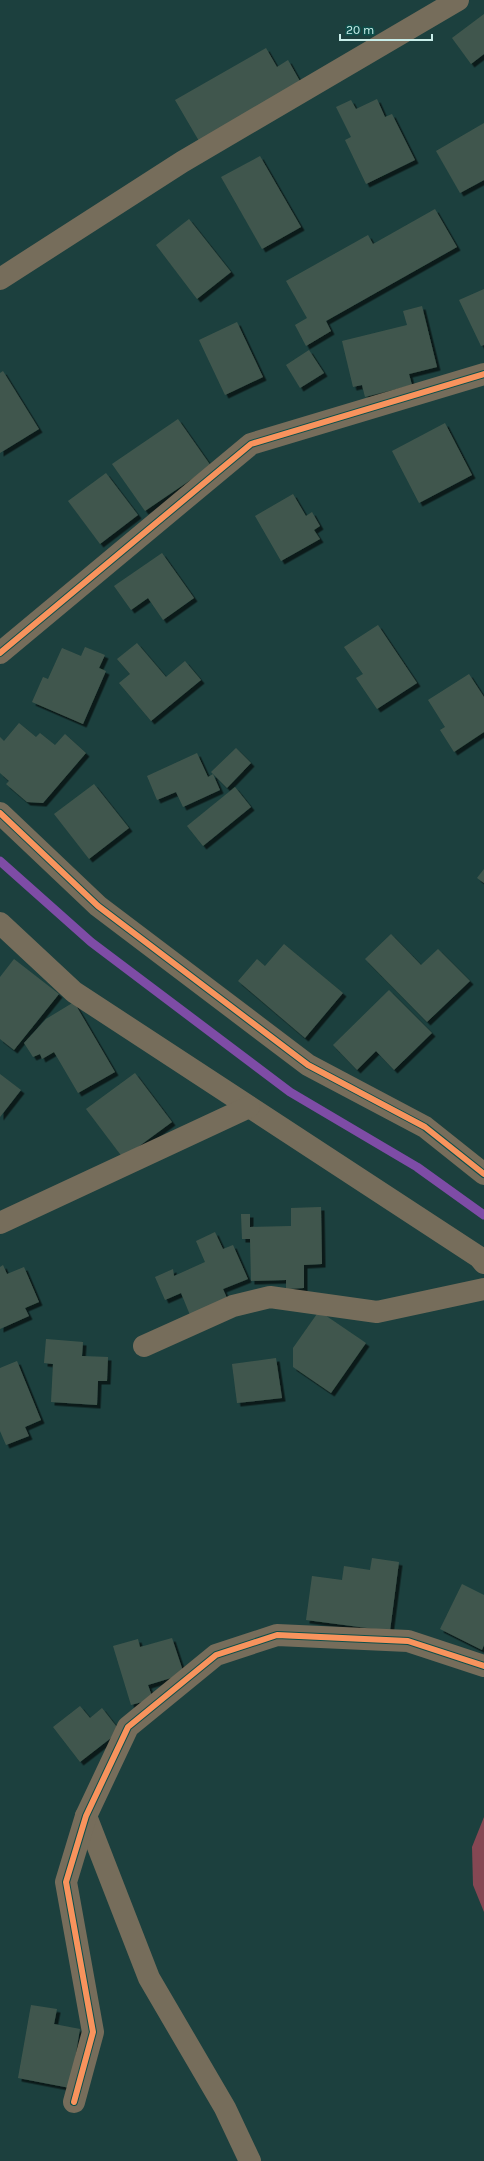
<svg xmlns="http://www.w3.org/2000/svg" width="484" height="2161" font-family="Karla,sans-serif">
<defs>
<filter id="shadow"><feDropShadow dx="3.5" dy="3.5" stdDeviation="0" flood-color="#0009"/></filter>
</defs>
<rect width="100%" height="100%" fill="#1c403e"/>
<polygon fill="#854753" points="484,1817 484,1912 473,1885 472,1847"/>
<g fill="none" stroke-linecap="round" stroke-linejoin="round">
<polyline stroke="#7e4ca6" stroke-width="9" points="0,861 91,942 290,1092 417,1167 484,1215"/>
</g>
<g fill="#41574d" filter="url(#shadow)">
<polygon points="484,14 484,54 471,64 452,38"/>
<polygon points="266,48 277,67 288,60 301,83 199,141 175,100"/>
<polygon points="377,99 385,117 392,114 415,160 366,184 345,140 351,137 336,107 351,100 356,109"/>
<polygon points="484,123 484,180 460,193 436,151"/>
<polygon points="260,156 301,227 262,249 221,177"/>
<polygon points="435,209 457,247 326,321 331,331 306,346 295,325 307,318 286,281 368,235 373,244"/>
<polygon points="189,219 231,272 197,299 156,245"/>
<polygon points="484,289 484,345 481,346 459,300"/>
<polygon points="422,306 437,367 409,374 412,385 365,397 362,385 353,387 342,341 407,325 403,311"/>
<polygon points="237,322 263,377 225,395 199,340"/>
<polygon points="309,350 324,373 300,388 286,365"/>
<polygon points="3,371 39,429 0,453 0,373"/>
<polygon points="178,419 211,466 145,511 112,464"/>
<polygon points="445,423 472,475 419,503 392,451"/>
<polygon points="106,473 138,515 100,544 68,501"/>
<polygon points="293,494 306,516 312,512 320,526 314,530 320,539 281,561 255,516"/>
<polygon points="162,553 194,598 163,620 148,598 131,610 114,586"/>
<polygon points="378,625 417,683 377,709 356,678 363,674 344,647"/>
<polygon points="137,643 166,677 185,661 201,680 151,721 119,683 130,674 117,659"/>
<polygon points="85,647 105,655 99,668 106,671 83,724 32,702 43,677 48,679 62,648 81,656"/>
<polygon points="469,674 484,697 484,732 454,752 440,730 445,727 428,700"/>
<polygon points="19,723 36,737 40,733 55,745 65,734 86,753 43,803 27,802 6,784 9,781 0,773 0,737 4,741"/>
<polygon points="236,748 251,763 227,788 211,772"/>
<polygon points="197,753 208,777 213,774 220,790 183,807 176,792 157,800 147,776"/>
<polygon points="94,784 129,828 89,859 54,814"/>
<polygon points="235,787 251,807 203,846 187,826"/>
<polygon points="484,869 484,883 477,878"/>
<polygon points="391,934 421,965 438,949 470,981 427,1022 365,959"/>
<polygon points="284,944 343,993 305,1038 238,981 257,959 265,966"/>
<polygon points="14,959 59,994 14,1050 0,1039 0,977"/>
<polygon points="389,990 432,1033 394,1070 376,1051 357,1070 333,1045"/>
<polygon points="74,1002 115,1072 78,1093 54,1052 42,1059 40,1054 33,1057 24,1043 46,1019"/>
<polygon points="135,1073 172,1122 123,1158 86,1109"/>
<polygon points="0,1074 21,1090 0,1117"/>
<polygon points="321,1207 322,1264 304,1265 304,1288 286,1289 286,1280 251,1281 250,1239 242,1239 241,1214 250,1214 250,1227 291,1226 291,1208"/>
<polygon points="215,1232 223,1249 233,1245 248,1279 223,1289 227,1298 190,1315 181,1293 165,1300 155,1277 173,1269 174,1276 205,1262 196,1241"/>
<polygon points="3,1265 7,1274 24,1267 39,1302 25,1308 29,1316 0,1329 0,1267"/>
<polygon points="319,1311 366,1343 331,1393 293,1367 293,1348"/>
<polygon points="46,1339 83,1342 82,1356 108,1357 107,1381 98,1381 97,1405 51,1402 53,1364 44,1363"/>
<polygon points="276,1358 282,1398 237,1403 232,1364"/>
<polygon points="17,1361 41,1420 25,1427 29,1436 6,1445 0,1431 0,1368"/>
<polygon points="372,1558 399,1562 390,1631 306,1620 312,1576 342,1580 344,1566 370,1570"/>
<polygon points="462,1584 484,1595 484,1645 482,1650 440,1629"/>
<polygon points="172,1638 184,1674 148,1685 153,1699 131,1705 113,1646 138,1639 140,1647"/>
<polygon points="80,1706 90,1718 102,1708 120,1731 80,1762 53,1727"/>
<polygon points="31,2005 57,2009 54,2024 80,2029 70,2088 18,2078"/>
</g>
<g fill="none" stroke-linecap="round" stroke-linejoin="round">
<g stroke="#766d5b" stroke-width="22">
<polyline points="0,279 182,162 458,0"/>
<polyline points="0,653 251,444 484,374"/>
<polyline points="0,813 98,906 308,1065 425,1127 484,1174"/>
<polyline points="0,923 74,992 479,1257 484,1263"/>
<polyline points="0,1223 249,1107"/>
<polyline points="144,1346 233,1306 270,1297 377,1312 484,1289"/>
<polyline points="86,1816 149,1978 225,2108 250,2161"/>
<polyline points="74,2102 93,2032 66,1882 86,1816 128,1727 216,1655 277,1635 408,1641 484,1666"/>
</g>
<g stroke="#0d4f4b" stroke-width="8">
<g id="cycleway">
<polyline points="0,653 251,444 484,374"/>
<polyline points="0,813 98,906 308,1065 425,1127 484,1174"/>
<polyline points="74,2102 93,2032 66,1882 86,1816 128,1727 216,1655 277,1635 408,1641 484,1666"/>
</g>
</g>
<use href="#cycleway" stroke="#f8935d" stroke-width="6"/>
</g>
<path d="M340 34v6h92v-6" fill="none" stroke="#c9eeea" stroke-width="2"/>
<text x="346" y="34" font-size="12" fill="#c9eeea" stroke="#0d4f4b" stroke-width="3" paint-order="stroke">20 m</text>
</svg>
